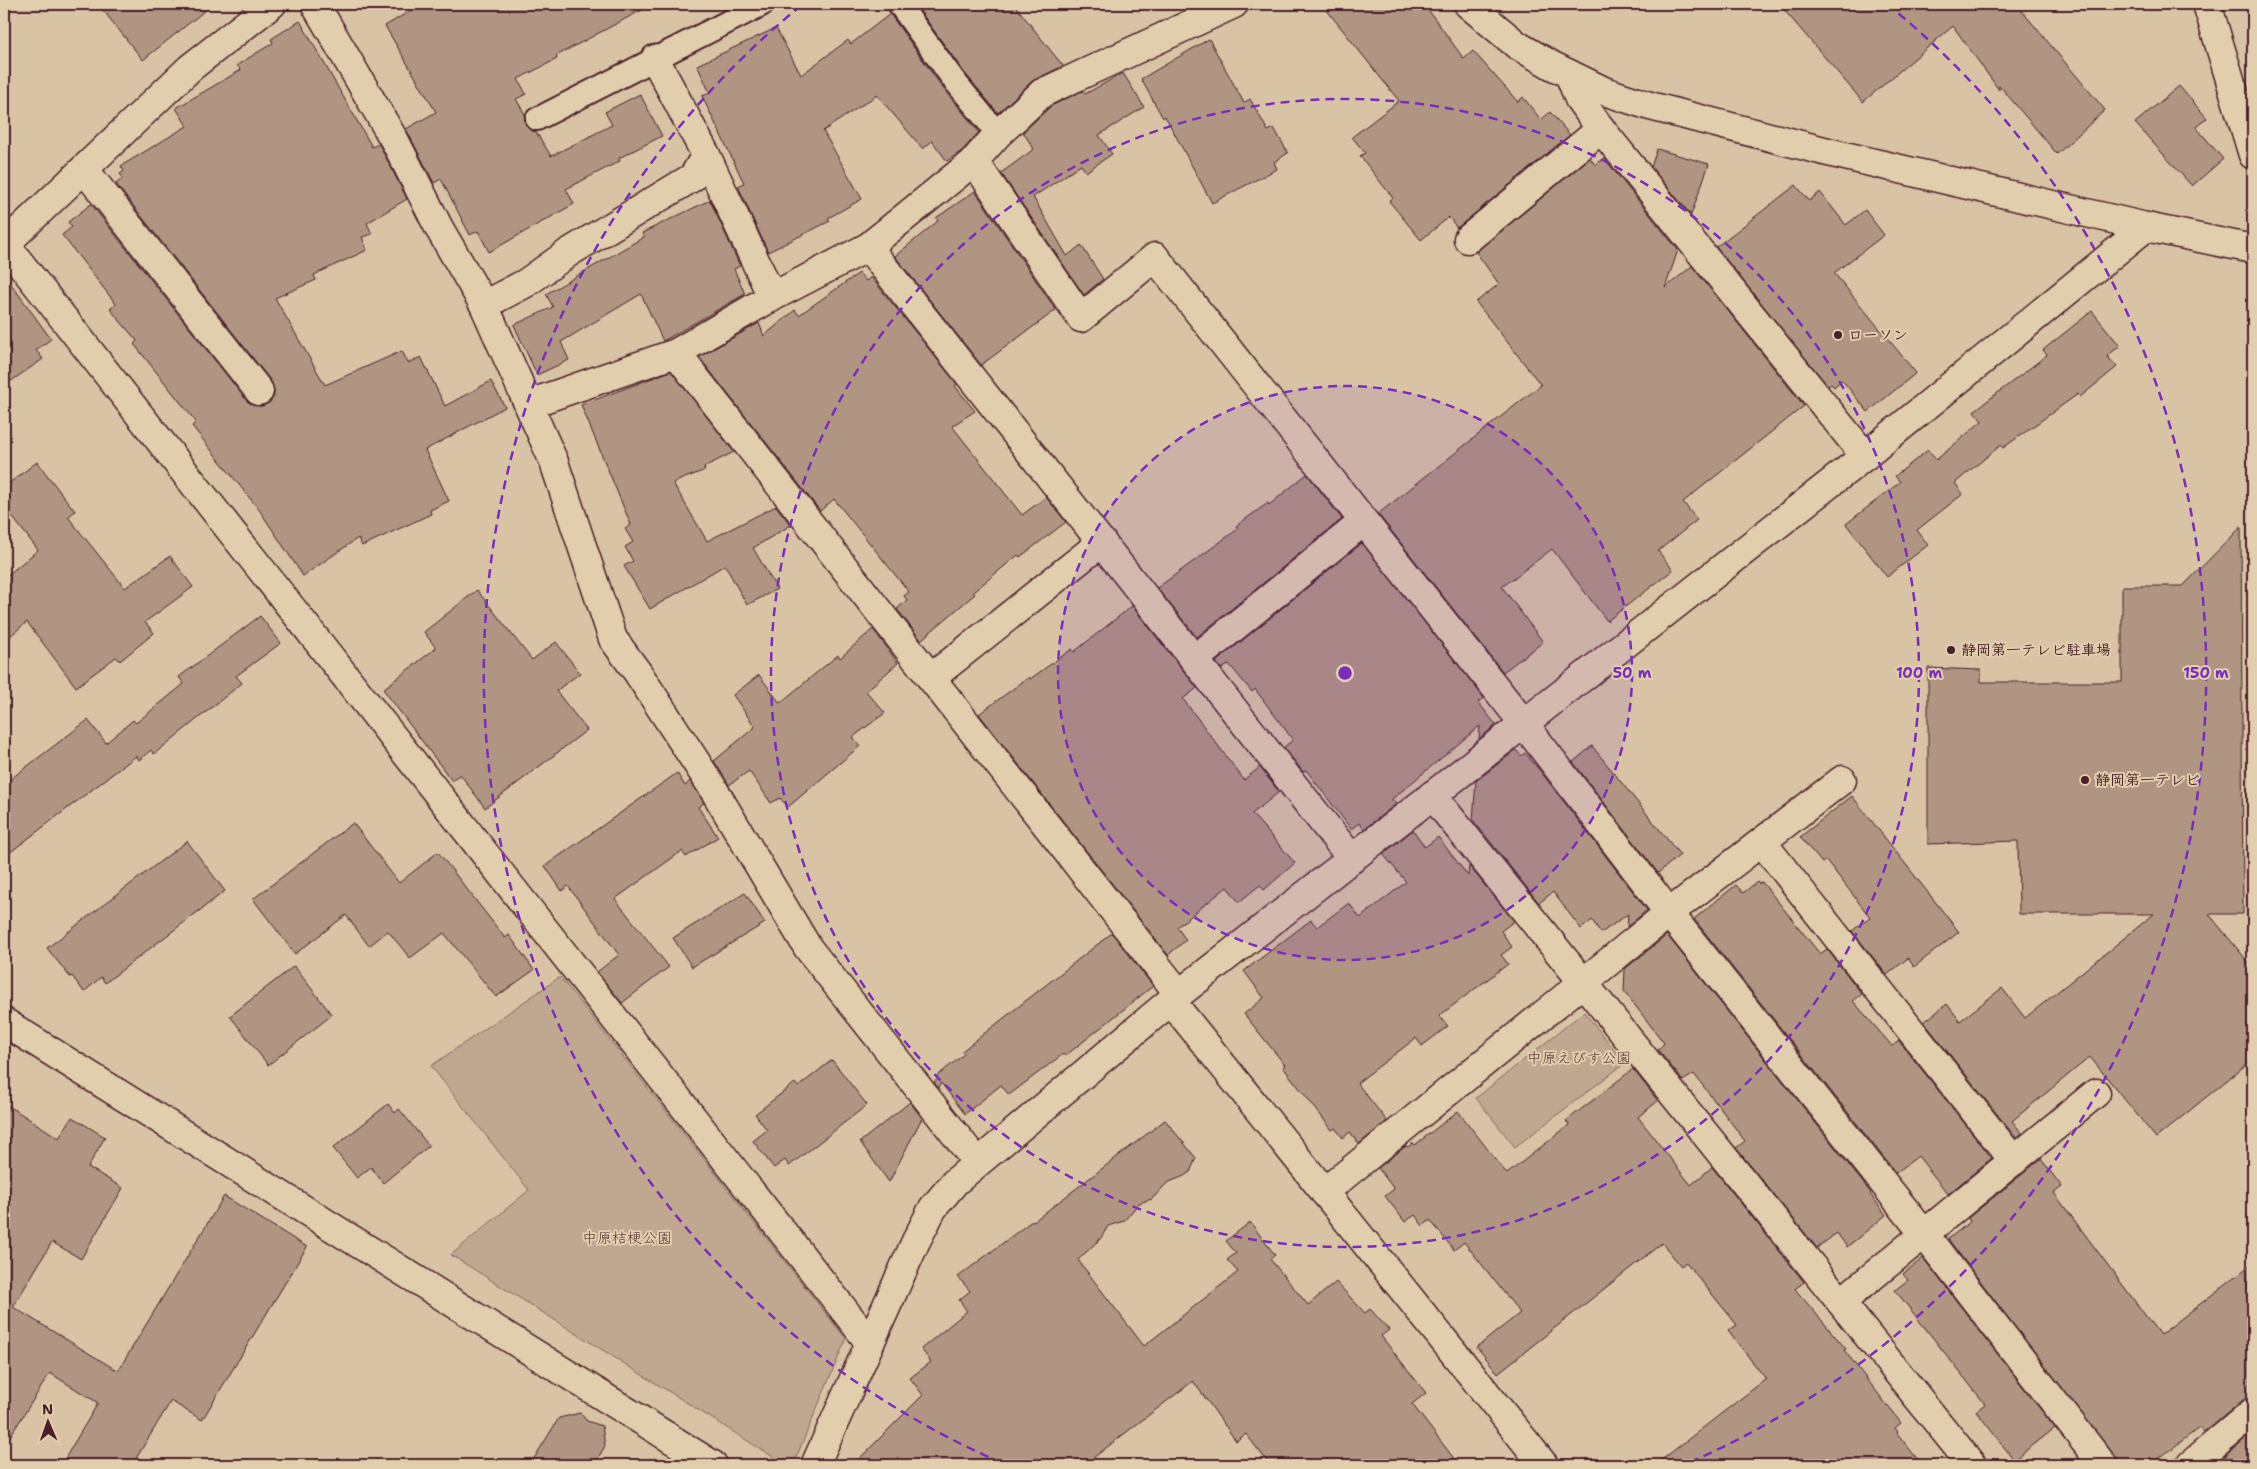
<svg xmlns="http://www.w3.org/2000/svg" width="2257" height="1469" font-family="'Shantell Sans','Klee One',sans-serif">
<rect width="100%" height="100%" fill="#d8c4a4"/>
<filter id="ink" filterUnits="userSpaceOnUse"><feTurbulence type="fractalNoise" baseFrequency=".02" numOctaves="2"/><feDisplacementMap in="SourceGraphic" scale="10" xChannelSelector="R" yChannelSelector="G"/><feConvolveMatrix kernelMatrix="1 2 1 2 8 2 1 2 1" color-interpolation-filters="sRGB"/></filter>
<g filter="url(#ink)">
<g fill="#c0a890" stroke="#85645e">
<polygon points="560,977 846,1339 793,1465 786,1465 451,1255 529,1190 431,1066"/>
<polygon points="1584,1012 1625,1063 1515,1147 1476,1098"/>
</g>
<g fill="#b09582" stroke="#4a1f2b">
<polygon points="98,4 213,4 143,60"/>
<polygon points="422,4 653,4 556,56 557,59 518,79 526,94 516,99 525,114 526,125 530,130 536,132 551,156 612,125 605,112 640,94 662,136 619,158 620,161 566,189 574,204 489,252 478,231 470,235 441,179 434,183 406,129 436,112 385,26"/>
<polygon points="915,4 1014,4 1063,66 1032,81 998,113 963,71"/>
<polygon points="1322,4 1424,4 1464,59 1473,51 1518,102 1523,97 1541,120 1550,112 1570,135 1457,228 1449,217 1421,240 1389,201 1393,198 1360,156 1365,153 1352,137 1399,101"/>
<polygon points="1779,4 2016,4 2105,110 2057,154 1999,85 1999,90 1953,26 1863,102"/>
<polygon points="890,14 942,87 979,132 963,150 947,161 932,141 923,149 877,95 823,131 862,199 828,218 830,221 768,252 738,186 744,183 702,96 710,93 697,65 776,28 801,75 848,40 851,44"/>
<polygon points="300,21 372,147 379,144 407,199 367,223 372,234 362,237 367,250 314,275 316,280 275,298 325,385 402,351 408,363 421,357 445,406 491,381 505,407 425,450 449,501 430,510 431,514 362,546 358,538 303,576 260,511 192,426 196,422 134,344 137,341 110,309 116,304 62,235 72,227 68,222 91,204 247,401 253,405 261,406 269,403 274,396 274,389 271,381 116,184 123,178 120,174 124,171 121,166 187,126 176,108 241,70 237,65 273,43 271,39"/>
<polygon points="1209,39 1244,103 1250,99 1268,131 1274,128 1288,153 1274,162 1277,169 1212,203 1165,116 1163,118 1141,79"/>
<polygon points="1123,73 1144,107 1099,135 1112,154 1086,172 1081,165 1033,197 1067,256 1081,245 1103,279 1084,295 1001,173 1034,149 1023,132 1051,106 1082,91 1085,94"/>
<polygon points="2179,86 2207,118 2196,127 2223,159 2192,186 2135,123"/>
<polygon points="1657,149 1709,164 1691,215 1651,167"/>
<polygon points="1590,158 1595,165 1604,158 1678,250 1665,288 1692,266 1804,406 1683,502 1697,520 1658,551 1673,570 1607,621 1552,549 1502,587 1543,642 1503,672 1378,514 1541,385 1476,302 1499,284 1476,252"/>
<polygon points="1796,185 1809,201 1820,192 1846,225 1865,210 1884,235 1834,273 1916,373 1868,412 1842,380 1834,387 1831,384 1828,386 1716,247"/>
<polygon points="975,191 1056,310 981,365 895,256 938,221 936,218"/>
<polygon points="710,200 740,266 734,269 745,294 663,341 641,294 561,342 569,360 537,375 514,325 553,307 546,294 644,237 642,233"/>
<polygon points="859,273 866,281 871,277 957,384 955,386 975,411 952,426 1022,515 1046,497 1066,522 1020,557 1018,555 973,592 975,594 921,640 897,609 907,600 904,596 909,592 834,499 820,511 699,357 759,323 764,336 795,310 799,315"/>
<polygon points="4,274 51,339 36,350 43,359 4,386"/>
<polygon points="2092,311 2120,346 2107,356 2117,367 2080,397 2078,394 2003,448 2001,445 1955,483 1963,494 1917,530 1928,545 1887,577 1846,524 1900,482 1895,476 1928,450 1936,460 1982,421 1974,411 2047,355 2043,350"/>
<polygon points="671,371 734,452 704,467 705,470 673,483 707,541 776,506 791,525 753,548 777,589 747,605 725,565 650,609 624,566 633,561 625,547 633,542 625,529 631,525 581,405"/>
<polygon points="37,462 75,511 68,517 125,588 170,556 193,587 145,622 154,633 120,661 116,657 76,687 27,622 4,641 4,578 38,550 4,506 4,487"/>
<polygon points="1307,474 1342,519 1197,637 1157,588 1238,529 1236,526 1268,503 1269,505"/>
<polygon points="2241,527 2243,914 2209,914 2253,968 2253,1059 2156,1138 2090,1057 2012,1121 2022,1133 2016,1138 1924,1022 1947,1004 1960,1021 2002,988 2025,1018 2154,914 2019,914 2018,841 1928,844 1928,668 1981,670 1981,682 2122,682 2122,586 2183,586"/>
<polygon points="1362,543 1484,698 1478,702 1496,725 1479,739 1480,726 1392,799 1396,804 1364,829 1359,823 1351,829 1306,770 1303,772 1284,747 1293,740 1255,689 1252,692 1229,664 1222,669 1216,662"/>
<polygon points="477,590 532,660 556,642 580,673 556,691 587,730 485,808 460,774 452,781 383,689 436,648 424,632"/>
<polygon points="1132,606 1197,688 1183,699 1244,780 1260,767 1279,792 1252,814 1295,863 1264,890 1260,885 1239,902 1227,887 1177,927 1186,940 1168,955 979,714 1029,677 1030,679 1072,649 1074,652"/>
<polygon points="260,616 281,643 236,676 242,683 154,754 151,750 139,760 136,756 4,857 4,784 88,720 106,743 133,720 136,723 184,684 179,677"/>
<polygon points="873,629 898,663 866,691 885,713 853,737 860,746 788,807 780,798 771,803 749,771 729,785 714,761 755,727 733,695 759,675 780,703 838,655 840,658"/>
<polygon points="1592,746 1680,855 1658,873 1573,762"/>
<polygon points="1516,750 1521,756 1525,753 1541,772 1647,910 1627,927 1628,914 1601,933 1592,920 1581,929 1553,892 1539,903 1473,820 1476,781"/>
<polygon points="677,773 685,786 690,781 698,793 704,803 698,807 718,837 686,857 682,851 615,899 669,967 622,1003 597,972 619,955 568,886 562,891 545,866"/>
<polygon points="1852,796 1959,932 1914,967 1908,958 1887,975 1852,931 1870,917 1826,860 1822,863 1800,837"/>
<polygon points="353,823 399,883 438,852 505,938 509,935 534,970 496,997 444,933 410,958 388,931 369,946 346,915 295,954 253,899"/>
<polygon points="1413,830 1425,847 1438,837 1468,876 1469,866 1514,921 1501,931 1512,947 1501,955 1508,964 1439,1016 1448,1026 1422,1046 1416,1038 1357,1083 1387,1121 1359,1144 1350,1132 1343,1138 1335,1128 1332,1130 1283,1067 1285,1065 1244,1014 1264,998 1244,971 1311,920 1317,927 1349,903 1360,918 1406,882 1383,854"/>
<polygon points="187,841 225,891 105,983 101,977 84,992 72,976 70,977 47,948"/>
<polygon points="1757,882 1759,884 1762,882 1820,954 1827,949 1862,994 1853,1001 1892,1046 1899,1041 1992,1158 1948,1194 1918,1156 1896,1173 1694,919 1736,885 1743,893"/>
<polygon points="745,893 765,923 692,967 673,938"/>
<polygon points="1112,933 1153,986 1065,1056 1063,1054 1009,1095 1001,1085 965,1114 941,1083 938,1088 934,1082 938,1079 936,1077 964,1054 962,1051"/>
<polygon points="1667,935 1871,1193 1870,1194 1886,1215 1847,1247 1837,1233 1817,1248 1736,1148 1745,1141 1694,1074 1683,1081 1658,1050 1664,1043 1624,991 1625,969"/>
<polygon points="294,966 332,1015 268,1065 230,1016"/>
<polygon points="832,1060 867,1105 789,1166 785,1160 774,1168 753,1141 767,1130 755,1114 795,1083 798,1087"/>
<polygon points="1633,1069 1658,1101 1638,1117 1691,1185 1712,1167 1804,1282 1795,1289 1846,1349 1844,1350 1901,1423 1895,1428 1898,1432 1897,1433 1922,1465 1655,1465 1766,1379 1728,1331 1737,1325 1686,1262 1681,1266 1662,1243 1498,1373 1477,1347 1520,1313 1464,1242 1454,1250 1430,1220 1423,1226 1415,1215 1405,1222 1385,1196 1394,1189 1378,1168 1406,1146 1408,1147 1413,1143 1415,1145 1458,1111 1507,1174 1569,1125 1566,1121"/>
<polygon points="910,1102 922,1118 889,1182 860,1142"/>
<polygon points="4,1103 59,1138 72,1117 105,1137 88,1167 123,1188 81,1259 52,1242 13,1307 118,1371 224,1196 307,1247 202,1420 171,1401 132,1465 61,1465 98,1403 50,1373 4,1446"/>
<polygon points="388,1104 395,1113 399,1109 429,1146 383,1183 371,1167 357,1178 333,1148"/>
<polygon points="1165,1120 1196,1158 1190,1172 1184,1176 1167,1183 1152,1199 1139,1203 1124,1221 1108,1226 1101,1238 1078,1260 1144,1346 1238,1272 1227,1260 1236,1253 1226,1241 1250,1222 1275,1255 1270,1259 1308,1305 1336,1282 1365,1313 1370,1309 1389,1330 1381,1336 1426,1393 1412,1404 1459,1465 1270,1465 1246,1434 1236,1441 1193,1381 1084,1465 853,1465 923,1395 910,1378 931,1362 921,1349 967,1311 959,1300 970,1291 958,1277 1033,1220 1034,1221"/>
<polygon points="2041,1159 2062,1187 2054,1193 2160,1335 2253,1263 2253,1397 2243,1400 2204,1433 2199,1428 2150,1465 2121,1465 1948,1239 1970,1222 1968,1218"/>
<polygon points="1923,1258 2055,1428 2014,1460 1976,1411 1985,1404 1895,1290 1908,1280 1903,1274"/>
<polygon points="580,1413 587,1421 602,1426 605,1446 594,1465 530,1465 559,1418"/>
<polygon points="2253,1432 2253,1465 2232,1465 2224,1457"/>
</g>
<g fill="none" stroke-linecap="round" stroke-linejoin="round">
<g stroke="#4a1f2b" stroke-width="26">
<g id="service">
<polyline points="899,4 953,79 998,134"/>
<polyline points="537,119 763,4"/>
</g>
</g>
<g stroke="#4a1f2b" stroke-width="31">
<g id="minor">
<polyline points="315,4 396,143 439,228 484,305 554,462 613,639 638,673 711,785 808,948 977,1162"/>
<polyline points="1569,74 1579,99 1601,129 1865,456"/>
<polyline points="706,155 772,297"/>
<polyline points="974,161 1081,318 1155,257 1525,725 1669,913 1924,1234 2103,1465"/>
<polyline points="84,169 259,391"/>
<polyline points="1468,239 1601,129"/>
<polyline points="5,244 870,1343"/>
<polyline points="4,245 190,68 272,4"/>
<polyline points="868,247 1352,859"/>
<polyline points="484,305 526,283 568,253 693,177 706,155 655,59"/>
<polyline points="676,353 1179,994"/>
<polyline points="529,404 676,353 772,297 868,247 974,161 998,134 1042,93 1234,4"/>
<polyline points="1195,659 1363,522"/>
<polyline points="931,678 1102,542"/>
<polyline points="1432,795 1972,1465"/>
<polyline points="1762,842 2014,1161"/>
<polyline points="1171,1001 1544,1465"/>
<polyline points="1324,1192 1669,913 1842,780"/>
<polyline points="1841,1302 2096,1093"/>
<polyline points="815,1465 916,1241 933,1208 955,1182 1179,994 1865,456 2146,227"/>
<polyline points="2190,1465 2253,1412"/>
</g>
</g>
<g stroke="#4a1f2b" stroke-width="31">
<g id="tertiary">
<polyline points="1468,4 1517,45 1553,66 1604,91 1650,106 1828,152 2146,227 2253,249"/>
<polyline points="2207,4 2253,155"/>
<polyline points="4,1022 713,1465"/>
</g>
</g>
<use href="#service" stroke="#e1ceac" stroke-width="22"/>
<use href="#minor" stroke="#e1ceac" stroke-width="28"/>
<use href="#tertiary" stroke="#e1ceac" stroke-width="28"/>
</g>
</g>
<circle cx="1345" cy="673" r="287" fill="#7b2cbf" fill-opacity=".12"/>
<g fill="none" stroke="#7b2cbf" stroke-width="2.5" stroke-dasharray="9 6">
<circle cx="1345" cy="673" r="287"/>
<circle cx="1345" cy="673" r="574"/>
<path d="M1002 1463A861 861 0 0 1 803 4M1887 4A861 861 0 0 1 1688 1463"/>
</g>
<g fill="#4a1f2b" stroke="#e1ceac" stroke-width="2">
<circle cx="1838" cy="335" r="5"/>
<circle cx="1951" cy="650" r="5"/>
<circle cx="2085" cy="780" r="5"/>
</g>
<g text-anchor="middle" dominant-baseline="central" stroke-width="4" stroke-linejoin="round" paint-order="stroke">
<g font-size="15" font-weight="bold" fill="#4a1f2b" stroke="#e1ceac" text-anchor="start">
<text x="1848" y="335">ローソン</text>
<text x="1961" y="650">静岡第一テレビ駐車場</text>
<text x="2095" y="780">静岡第一テレビ</text>
</g>
<g font-size="15" fill="#5c343a" stroke="#e1ceac">
<text x="1579" y="1058">中原えびす公園</text>
<text x="627" y="1238">中原桔梗公園</text>
</g>
</g>
<circle cx="1345" cy="673" r="8" fill="#7b2cbf" stroke="#e1ceac" stroke-width="2.5"/>
<g font-size="15" text-anchor="middle" font-weight="bold" fill="#7b2cbf" stroke="#e1ceac" stroke-width="4" stroke-linejoin="round" paint-order="stroke">
<text x="1632" y="678">50 m</text>
<text x="1919" y="678">100 m</text>
<text x="2206" y="678">150 m</text>
</g>
<rect width="2257" height="1469" fill="none" stroke="#e1ceac" stroke-width="20"/>
<rect x="10" y="10" width="2237" height="1449" fill="none" stroke="#4a1f2b" stroke-width="2" filter="url(#ink)"/>
<g transform="translate(48 1422) rotate(358)" stroke="#e1ceac" stroke-width="4" paint-order="stroke">
<path d="M0-4L9 19L0 12L-9 19Z" fill="#4a1f2b"/>
<text y="-8" font-size="14" font-weight="bold" text-anchor="middle" fill="#4a1f2b">N</text>
</g>
</svg>
